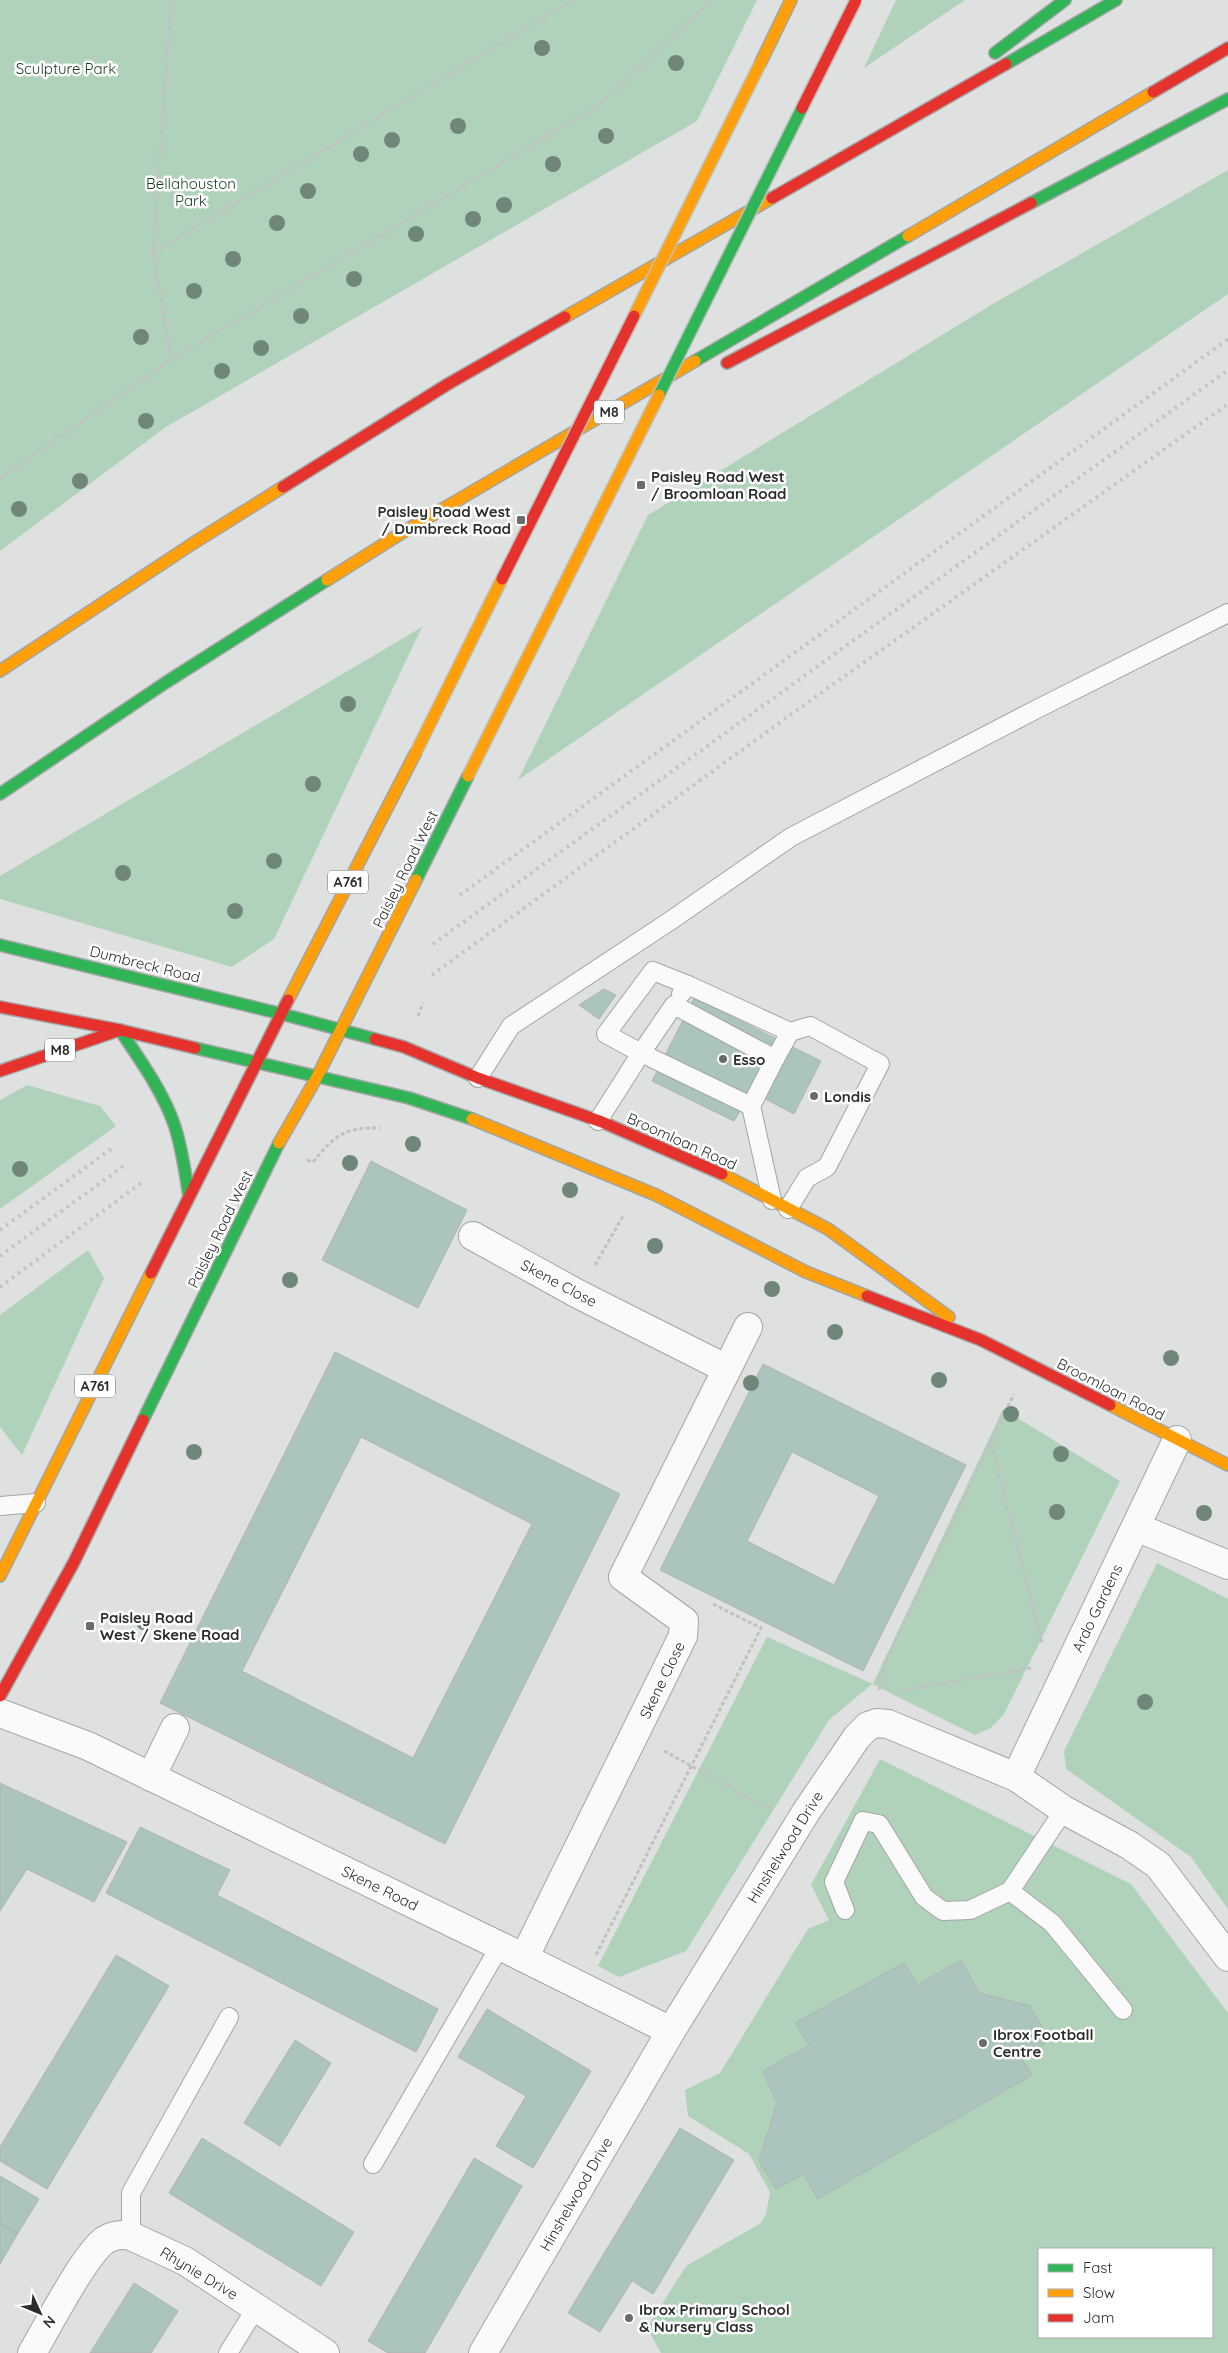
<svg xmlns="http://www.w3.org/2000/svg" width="1228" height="2353" font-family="Quicksand,sans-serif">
<rect width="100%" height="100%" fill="#dfe1e1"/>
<g fill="#b1d2ba" fill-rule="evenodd">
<polygon points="0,0 757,0 697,121 166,427 0,551"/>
<polygon points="896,0 965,0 864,68"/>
<polygon points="1228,170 1228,294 518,780 648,515 991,305"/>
<polygon points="422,627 274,939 232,967 0,899 0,876"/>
<polygon points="27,1085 100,1106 116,1126 0,1209 0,1100"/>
<polygon points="88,1250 104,1278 22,1455 0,1427 0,1315"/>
<polygon points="1003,1409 1120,1481 1004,1714 991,1728 975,1735 872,1684 829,1720 686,1951 619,1977 598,1966 767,1637 873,1684"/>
<polygon points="1157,1563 1228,1599 1228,1909 1191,1857 1066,1769 1064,1751"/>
<path d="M880,1759L1131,1884L1228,2013V2353H661L647,2328L686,2266L761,2223L766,2214L770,2192L749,2154L688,2116L685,2090L720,2073L808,1929L829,1920L811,1885ZM1039,2249H1212V2337H1039Z"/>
</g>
<g fill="#abc4be" stroke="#b2b3b3" fill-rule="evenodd">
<polygon points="604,989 616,995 599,1019 579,1005"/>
<polygon points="694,998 821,1061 794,1114 752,1092 734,1121 652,1081"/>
<polygon points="371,1161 467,1210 418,1308 322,1260"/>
<path d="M335,1352L620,1494L445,1844L160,1703ZM361,1437L532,1524L413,1758L242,1671Z"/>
<path d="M763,1364L966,1465L863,1671L660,1570ZM792,1452L879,1496L834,1585L747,1541Z"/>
<polygon points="0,1783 127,1842 94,1902 27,1869 0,1911"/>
<polygon points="140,1827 230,1870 217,1895 438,2009 416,2052 106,1893"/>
<polygon points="116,1955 169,1986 47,2189 0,2161 0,2147"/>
<polygon points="961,1960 979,1993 1030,2006 1050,2041 1020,2056 1032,2075 818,2199 804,2174 776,2189 759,2161 777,2103 763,2071 809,2045 795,2023 904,1963 918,1985"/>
<polygon points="487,2009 591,2071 533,2168 496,2146 526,2096 458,2057"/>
<polygon points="295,2040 331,2063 280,2146 244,2123"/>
<polygon points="680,2128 734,2160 653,2294 632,2281 600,2332 568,2313"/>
<polygon points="202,2138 354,2232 321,2286 169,2193"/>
<polygon points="474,2158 522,2186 425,2353 388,2353 368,2341"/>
<polygon points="0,2176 39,2199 18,2233 0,2223"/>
<polygon points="0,2223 18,2233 0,2264"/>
<polygon points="134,2283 178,2311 151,2353 90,2353"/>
</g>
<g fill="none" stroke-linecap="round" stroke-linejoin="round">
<g stroke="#a3a5a5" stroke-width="20">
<g id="lane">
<polyline points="688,985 653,971 606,1034 641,1053 674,1005 775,1059 751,1106"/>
<polyline points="681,994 688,985 790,1032 775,1059"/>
<polyline points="478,1078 511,1026 670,921 791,837 1035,710 1228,613"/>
<polyline points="598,1121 641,1053 751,1106 772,1200"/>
<polyline points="788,1209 807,1178 827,1167 880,1064 810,1026 790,1032"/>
<polyline points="0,1506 36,1503"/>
<polyline points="1064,1810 1010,1891 1052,1923 1123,2010"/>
<polyline points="845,1910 834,1882 863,1821 879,1824 924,1897 943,1911 970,1910 1010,1891"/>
<polyline points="373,2164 500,1946"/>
<polyline points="131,2236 131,2193 229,2017"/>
<polyline points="228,2353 256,2308"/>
</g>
</g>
<g stroke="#a3a5a5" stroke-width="30">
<g id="street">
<polyline points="473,1236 578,1294 727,1369"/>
<polyline points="1136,1527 1228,1565"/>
<polyline points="0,1713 88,1746 500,1946 671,2031"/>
<polyline points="151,1777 175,1728"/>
<polyline points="1016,1777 1177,1440"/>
<polyline points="524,1958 683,1636 684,1621 623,1577 748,1327"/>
<path d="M32,2353C47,2328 84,2255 105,2240C113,2235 122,2234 131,2236L185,2261L325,2353"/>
<polyline points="483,2353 671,2031 806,1812 857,1737 868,1726 877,1723 888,1724 1016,1777 1064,1810 1129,1845 1158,1865 1228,1957"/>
</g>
</g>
<g stroke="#a3a5a5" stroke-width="14">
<g id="fast">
<polyline points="995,53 1065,0"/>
<polyline points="1006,64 1116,0"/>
<polyline points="1031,203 1228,99"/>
<polyline points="695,361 908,236"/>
<polyline points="0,794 165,683 327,580"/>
<polyline points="416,880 468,776"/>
<polyline points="0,945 282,1014 375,1039"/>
<path d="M120,1030C140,1060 162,1090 174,1124C182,1147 185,1172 189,1196"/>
<polyline points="195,1048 409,1098 472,1119"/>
<polyline points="143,1420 279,1143"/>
</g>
</g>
<g stroke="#a3a5a5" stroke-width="14">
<g id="slow">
<polyline points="760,64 791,0"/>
<polyline points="908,236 1153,92"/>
<polyline points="565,317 772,198"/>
<polyline points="327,580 400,534 695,361"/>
<polyline points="0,671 192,544 283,487"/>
<polyline points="288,1000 416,752"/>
<polyline points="472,1119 656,1195 806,1272 867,1296"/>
<polyline points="279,1143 317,1077 416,880"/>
<polyline points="722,1174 828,1229 949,1317"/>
<polyline points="1110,1405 1228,1465"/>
<polyline points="0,1576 151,1273"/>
</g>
</g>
<g stroke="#a3a5a5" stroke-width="14">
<g id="jam">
<polyline points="1153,92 1228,48"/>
<polyline points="772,198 1006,64"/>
<polyline points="727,363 1031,203"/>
<polyline points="283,487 448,384 565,317"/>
<polyline points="0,1007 120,1030 195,1048"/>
<polyline points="375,1039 404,1047 478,1078 602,1122 722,1174"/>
<polyline points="0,1071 120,1030"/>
<polyline points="151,1273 288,1000"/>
<polyline points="867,1296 981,1340 1110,1405"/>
<polyline points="0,1696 74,1562 143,1420"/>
</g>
</g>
<g stroke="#c0c1c1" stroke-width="3" stroke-dasharray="4 2.5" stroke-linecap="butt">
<polyline points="153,253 572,0"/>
<polyline points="171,360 153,253 171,0"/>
<polyline points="0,478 171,360 599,105 712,0"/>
<polyline points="418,1016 423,1003"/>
<path d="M307,1160L313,1162C335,1135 345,1127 380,1128"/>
<polyline points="595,1265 623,1216"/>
<polyline points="991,1443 1042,1643"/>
<polyline points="879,1690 884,1664 1014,1394"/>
<polyline points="899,1691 1031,1668"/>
<polyline points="664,1751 770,1809"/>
<polyline points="596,1955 761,1628 713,1604"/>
</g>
<use href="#lane" stroke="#fafafa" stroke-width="18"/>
<use href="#street" stroke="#fafafa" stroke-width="28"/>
<use href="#fast" stroke="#30b455" stroke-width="11"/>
<use href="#slow" stroke="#ff9f0a" stroke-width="11"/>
<use href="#jam" stroke="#e5322d" stroke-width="11"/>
<g stroke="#c2c3c2" stroke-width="4" stroke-dasharray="2.5 5" stroke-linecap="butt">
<polyline points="460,895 1228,339"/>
<polyline points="433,944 1228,370"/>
<polyline points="432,975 797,710 1228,404"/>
<polyline points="0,1230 115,1146"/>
<polyline points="0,1256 125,1165"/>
<polyline points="0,1287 141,1183"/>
</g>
<g stroke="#bebfbf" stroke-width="14" stroke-linecap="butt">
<polyline id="fast-bridge" points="659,395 802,108"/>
</g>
<g stroke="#bebfbf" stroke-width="14" stroke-linecap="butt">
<g id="slow-bridge">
<polyline points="634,316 760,64"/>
<polyline points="416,752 502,579"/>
<polyline points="468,776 659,395"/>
</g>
</g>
<g stroke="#bebfbf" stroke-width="14" stroke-linecap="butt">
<g id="jam-bridge">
<polyline points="802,108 856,0"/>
<polyline points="502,579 634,316"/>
</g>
</g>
<use href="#fast-bridge" stroke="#30b455" stroke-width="11"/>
<use href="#slow-bridge" stroke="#ff9f0a" stroke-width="11"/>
<use href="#jam-bridge" stroke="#e5322d" stroke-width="11"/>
</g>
<g fill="#708678">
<circle cx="542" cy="48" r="8"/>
<circle cx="676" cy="63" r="8"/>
<circle cx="458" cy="126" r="8"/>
<circle cx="606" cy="136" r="8"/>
<circle cx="392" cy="140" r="8"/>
<circle cx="361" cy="154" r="8"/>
<circle cx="553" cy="164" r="8"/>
<circle cx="308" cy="191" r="8"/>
<circle cx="504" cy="205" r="8"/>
<circle cx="473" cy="219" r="8"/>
<circle cx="277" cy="223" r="8"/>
<circle cx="416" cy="234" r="8"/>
<circle cx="233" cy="259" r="8"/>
<circle cx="354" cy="279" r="8"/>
<circle cx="194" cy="291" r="8"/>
<circle cx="301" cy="316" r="8"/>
<circle cx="141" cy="337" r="8"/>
<circle cx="261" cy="348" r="8"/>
<circle cx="222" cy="371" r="8"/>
<circle cx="146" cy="421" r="8"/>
<circle cx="80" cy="481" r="8"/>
<circle cx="19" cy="509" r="8"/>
<circle cx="348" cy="704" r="8"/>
<circle cx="313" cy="784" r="8"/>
<circle cx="274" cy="861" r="8"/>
<circle cx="123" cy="873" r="8"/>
<circle cx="235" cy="911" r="8"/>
<circle cx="413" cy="1144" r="8"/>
<circle cx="350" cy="1163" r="8"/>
<circle cx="20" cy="1169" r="8"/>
<circle cx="570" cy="1190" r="8"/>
<circle cx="655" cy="1246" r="8"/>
<circle cx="290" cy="1280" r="8"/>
<circle cx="772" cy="1289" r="8"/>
<circle cx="835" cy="1332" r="8"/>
<circle cx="1171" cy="1358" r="8"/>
<circle cx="939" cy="1380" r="8"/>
<circle cx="751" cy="1383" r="8"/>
<circle cx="1011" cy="1414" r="8"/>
<circle cx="194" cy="1452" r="8"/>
<circle cx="1061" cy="1454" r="8"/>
<circle cx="1057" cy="1512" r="8"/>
<circle cx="1204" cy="1513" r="8"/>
<circle cx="144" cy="1622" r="8"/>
<circle cx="1145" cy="1702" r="8"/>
</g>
<g fill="#6a6c6b" stroke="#fff" stroke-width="2">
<rect x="636" y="480" width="10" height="10" rx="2.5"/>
<rect x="516" y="515" width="10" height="10" rx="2.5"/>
<circle cx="723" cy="1059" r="5"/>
<circle cx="814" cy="1096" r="5"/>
<rect x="85" y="1621" width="10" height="10" rx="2.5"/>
<circle cx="983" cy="2043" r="5"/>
<circle cx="629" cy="2318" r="5"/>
</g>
<g text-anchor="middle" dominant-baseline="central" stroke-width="5" stroke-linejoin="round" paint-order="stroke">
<g fill="#fff" stroke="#6b6c6b" stroke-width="1">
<rect x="594" y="400.5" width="30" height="23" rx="4"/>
<rect x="328" y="870.5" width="40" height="23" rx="4"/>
<rect x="45" y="1038.5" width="30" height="23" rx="4"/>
<rect x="75" y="1374.5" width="40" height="23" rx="4"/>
</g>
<g font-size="14" font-weight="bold" fill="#2b2d2c">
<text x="609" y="412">M8</text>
<text x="348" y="882">A761</text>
<text x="60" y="1050">M8</text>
<text x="95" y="1386">A761</text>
</g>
<g font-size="15" fill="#163b23" stroke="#fff">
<text x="66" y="68">Sculpture Park</text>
<text x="191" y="183">Bellahouston<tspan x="191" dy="17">Park</tspan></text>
</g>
<g font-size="15" font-weight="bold" fill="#2b2d2c" stroke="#fff" text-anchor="start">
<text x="651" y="476">Paisley Road West<tspan x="651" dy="17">/ Broomloan Road</tspan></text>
<text x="511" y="511" text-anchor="end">Paisley Road West<tspan x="511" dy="17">/ Dumbreck Road</tspan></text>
<text x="733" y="1059">Esso</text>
<text x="824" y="1096">Londis</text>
<text x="100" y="1617">Paisley Road<tspan x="100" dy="17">West / Skene Road</tspan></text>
<text x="993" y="2034">Ibrox Football<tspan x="993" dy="17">Centre</tspan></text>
<text x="639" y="2309">Ibrox Primary School<tspan x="639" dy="17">&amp; Nursery Class</tspan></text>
</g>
<g font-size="15" fill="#2b2d2c" stroke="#fff">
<text transform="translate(405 869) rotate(-64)">Paisley Road West</text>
<text transform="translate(145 964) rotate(14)">Dumbreck Road</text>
<text transform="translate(682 1141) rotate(24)">Broomloan Road</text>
<text transform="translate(220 1229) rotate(-64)">Paisley Road West</text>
<text transform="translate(559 1283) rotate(28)">Skene Close</text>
<text transform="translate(1111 1389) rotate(27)">Broomloan Road</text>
<text transform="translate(1097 1608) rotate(-64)">Ardo Gardens</text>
<text transform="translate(662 1680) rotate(-64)">Skene Close</text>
<text transform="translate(785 1847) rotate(-58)">Hinshelwood Drive</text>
<text transform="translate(380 1888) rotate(26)">Skene Road</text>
<text transform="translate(576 2194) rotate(-60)">Hinshelwood Drive</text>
<text transform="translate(199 2273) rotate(31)">Rhynie Drive</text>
</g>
</g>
<rect x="1038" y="2248" width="175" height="90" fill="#ffffff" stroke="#aaabab"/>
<rect x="1048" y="2264" width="25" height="8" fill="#30b455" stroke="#aaabab"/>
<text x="1083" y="2273" font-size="15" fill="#2b2d2c">Fast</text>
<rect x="1048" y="2289" width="25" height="8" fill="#ff9f0a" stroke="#aaabab"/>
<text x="1083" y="2298" font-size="15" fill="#2b2d2c">Slow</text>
<rect x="1048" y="2314" width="25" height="8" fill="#e5322d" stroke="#aaabab"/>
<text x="1083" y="2323" font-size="15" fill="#2b2d2c">Jam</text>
<g transform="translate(40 2313) rotate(134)" stroke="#ffffff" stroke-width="4" paint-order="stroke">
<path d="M0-4L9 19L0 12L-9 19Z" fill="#2b2d2c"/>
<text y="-8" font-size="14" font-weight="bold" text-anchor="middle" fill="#2b2d2c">N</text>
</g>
</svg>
